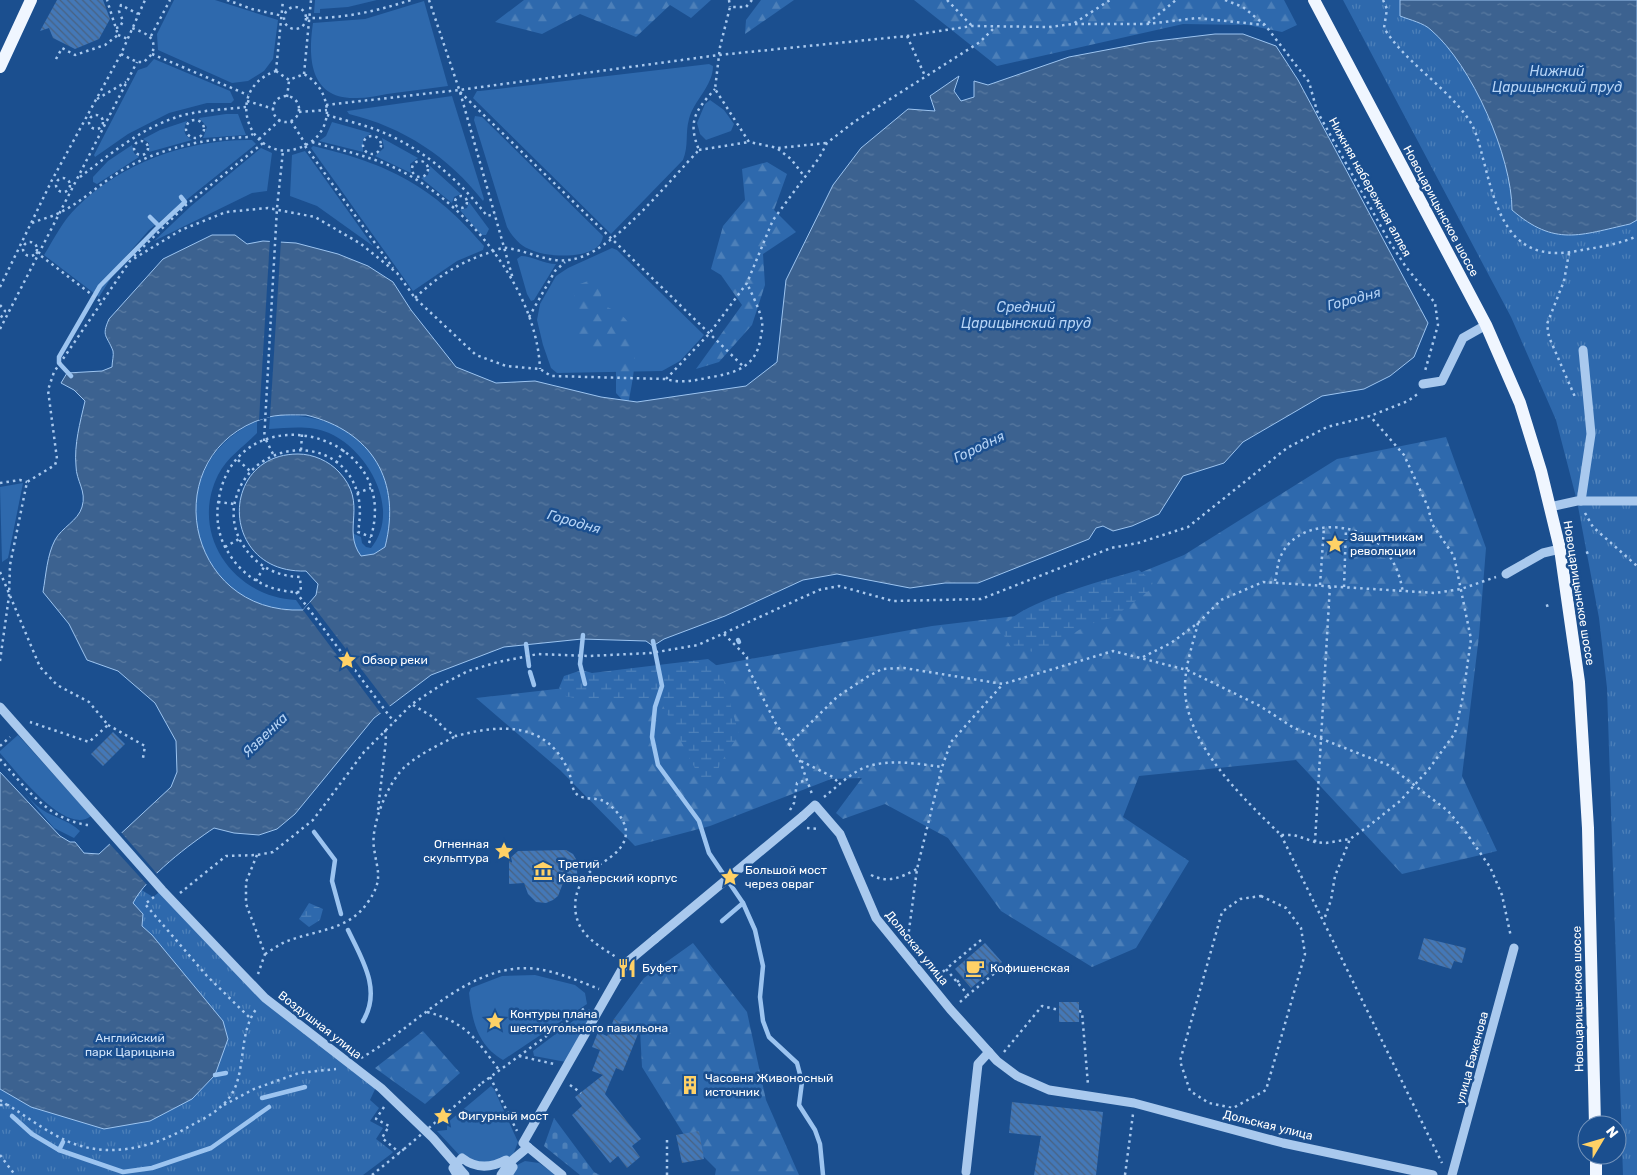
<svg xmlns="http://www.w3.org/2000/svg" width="1637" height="1175" font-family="Rubik,sans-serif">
<defs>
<pattern id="forest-firs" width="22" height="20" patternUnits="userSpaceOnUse" patternTransform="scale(1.25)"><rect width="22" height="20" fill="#2e69ad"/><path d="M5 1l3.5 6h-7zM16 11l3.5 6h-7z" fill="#4d80b9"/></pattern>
<pattern id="wetland-marsh" width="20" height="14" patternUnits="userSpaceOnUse" patternTransform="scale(1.25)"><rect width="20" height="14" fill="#2e69ad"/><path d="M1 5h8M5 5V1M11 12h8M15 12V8" fill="none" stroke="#4d80b9"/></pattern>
<pattern id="cemetery-stones" width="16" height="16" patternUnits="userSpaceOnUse" patternTransform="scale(1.25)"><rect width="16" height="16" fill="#2e69ad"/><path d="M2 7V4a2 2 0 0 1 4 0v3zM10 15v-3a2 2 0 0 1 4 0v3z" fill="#4d80b9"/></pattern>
<pattern id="park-tufts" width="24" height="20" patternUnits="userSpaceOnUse" patternTransform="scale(1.25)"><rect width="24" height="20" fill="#2e69ad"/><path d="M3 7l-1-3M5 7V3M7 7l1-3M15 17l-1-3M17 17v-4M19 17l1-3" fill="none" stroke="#4d80b9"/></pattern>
<pattern id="water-ripples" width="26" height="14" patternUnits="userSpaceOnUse" patternTransform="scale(1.25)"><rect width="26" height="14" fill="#3c6290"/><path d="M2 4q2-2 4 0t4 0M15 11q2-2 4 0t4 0" fill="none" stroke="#597aa1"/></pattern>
<pattern id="building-back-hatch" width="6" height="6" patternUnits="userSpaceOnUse" patternTransform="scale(1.25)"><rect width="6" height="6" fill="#4478b7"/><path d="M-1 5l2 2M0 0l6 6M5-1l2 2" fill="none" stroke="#486282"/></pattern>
</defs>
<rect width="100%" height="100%" fill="#1b4f8f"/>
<g fill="#2e69ad">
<polygon points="174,0 215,0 278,20 273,59 264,71 248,81 232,83 158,50 157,34"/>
<polygon points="315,0 377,0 348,7 320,9 320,13 314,13"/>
<path d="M424,1L448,86C428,89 407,91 387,94C377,96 367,98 357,98C309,100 308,57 313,23L365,19Z"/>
<polygon points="154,59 230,91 234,100 231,103 207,103 169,113 128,134 95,157 94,155 138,70 147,67"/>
<path d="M709,64L713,66C713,86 694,100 689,119C685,133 689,145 683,160L611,234L473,98L477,91H480Z"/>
<path d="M452,96L484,199L483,201C449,157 403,127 349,114L347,111Z"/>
<polygon points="710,100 724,110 734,124 731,131 706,140 700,134 697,123 705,104"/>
<polygon points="226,114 238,114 246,135 203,138 207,127 199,118"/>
<path d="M475,116L482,117L603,236C601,261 545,258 529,249C519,245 512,236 507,227L474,120Z"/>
<path d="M187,121C183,129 183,135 192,140L149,152V143L143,139L160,130Z"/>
<polygon points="332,122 371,133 363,139 363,152 319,141 326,136"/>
<polygon points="382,138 418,158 410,164 411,173 375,156 384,148"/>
<path d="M252,140L256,144L149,230L121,262L99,297L44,255C54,239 63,220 77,207C122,162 189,139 252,140Z"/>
<polygon points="132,145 134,153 139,157 97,184 93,182 93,177 108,161"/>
<path d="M313,146C389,164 433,186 484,246L483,250L457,261L413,291L311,148Z"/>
<polygon points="261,148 272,153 267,191 252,193 154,241 191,206"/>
<polygon points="305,151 373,246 317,206 290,196 292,155"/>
<polygon points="430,166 461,194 454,197 452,203 421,178 428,175"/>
<polygon points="469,202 489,229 486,235 481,235 460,210 467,208"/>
<polygon points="612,248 617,250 704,335 680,361 662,371 557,373 551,368 543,345 537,320 540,304 556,276 568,268"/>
<path d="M521,256C532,256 544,264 556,264L534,300L531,301L527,294L517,259Z"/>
<path d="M283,415C361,416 405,470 385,547L374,554L361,556L354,546L352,533L361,537L362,543L366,547L371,548C402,510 368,450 329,433C309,425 290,428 269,429L270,417Z"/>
<path d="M257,421V433C243,448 228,456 218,475C189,534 233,597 296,600L303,610C190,615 153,467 257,421Z"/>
<polygon points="23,483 8,558 2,562 0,487"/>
<path d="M18,735L91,816C66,837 15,770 0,753V751Z"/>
<path d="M0,764C12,777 23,793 36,805C49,817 68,819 80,831L74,838L54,828Z"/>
<path d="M535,975L575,985L585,993L587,1004L503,1060C477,1045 472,1020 469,993L471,988L502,976Z"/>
<polygon points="589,1009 593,1012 566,1062 534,1056 533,1051"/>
<polygon points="491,1086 494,1089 518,1142 513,1155 495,1166 462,1158 437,1131 447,1130 447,1123"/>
<polygon points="525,1161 539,1163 556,1175 508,1175 513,1167"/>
</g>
<g fill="url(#forest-firs)">
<polygon points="524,0 711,0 691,18 670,5 636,37 580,14 542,34 495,22"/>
<polygon points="761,0 794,0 745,34 746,20"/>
<polygon points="914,0 1284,0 1297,25 1282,32 1248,25 1183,24 997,66"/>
<polygon points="767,162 787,174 774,210 796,232 763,254 765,285 752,325 719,362 696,369 742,305 721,275 711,269 723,226 745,200 742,169"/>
<path d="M604,275L600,304C607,307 615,310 621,315C645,332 632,381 628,406L616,393V350L580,348L577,306L572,287Z"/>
<polygon points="1446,437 1486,548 1479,636 1462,776 1497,851 1402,874 1296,760 1139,776 1123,817 1189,861 1136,948 1092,967 1001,911 948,838 885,804 843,819 836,813 862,778 831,779 710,826 635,846 560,770 476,698 635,680 932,626 1040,613 1184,555 1337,459"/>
<polygon points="693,943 747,1012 766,1100 799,1175 715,1175 716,1169 688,1141 642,1067 640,1030 614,1019 644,978"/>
<polygon points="423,1031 460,1073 425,1104 375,1068"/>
</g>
<g fill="url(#wetland-marsh)">
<path d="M1139,570L1153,582L1150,590L1114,617L1087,625L1042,653L1012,649L1003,634C1004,631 1005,626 1007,623C1022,602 1112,578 1139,570Z"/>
<polygon points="708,659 720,668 739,734 720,764 712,788 706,790 659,698 578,699 566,696 559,688 564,676 582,670 592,673"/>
<polygon points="309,903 323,909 320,920 309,927 299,919"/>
</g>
<polygon fill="url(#cemetery-stones)" points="554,1118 594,1172 600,1175 580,1175 544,1146"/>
<g fill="url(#park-tufts)">
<polygon points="1343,0 1637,0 1637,1175 1623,1175 1607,688 1599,618 1577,501 1556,420 1511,317"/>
<polygon points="140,889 153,897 162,890 239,971 377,1085 370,1100 379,1108 370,1121 383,1128 376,1139 393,1152 391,1154 363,1175 0,1175 0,968"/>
</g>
<g fill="url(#water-ripples)" stroke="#9cc4f0" fill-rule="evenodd">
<path d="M1400,0H1637V220L1630,224C1580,235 1555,247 1512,210C1512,157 1472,65 1431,30C1424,23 1410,20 1400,16Z"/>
<path d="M1215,34H1243L1276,46L1298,80L1428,323L1414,357L1390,376L1364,389L1322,396L1243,442L1224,463L1183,476L1159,514L1132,526L1113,531L1103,526L1096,528L1089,539L978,583H945L910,588L837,574L803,580L725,616L664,639L653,646L646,641L582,639L504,647L431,675L374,718L295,814L277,829L259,835L234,833L214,828C190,844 146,877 133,903L143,914L142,926L152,935L223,1021L228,1039L215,1075L192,1099L150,1121L104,1129L31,1107L0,1089V772L60,836L70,842H75L84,853L99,854L171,787L177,772L176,741L155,703L118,671L87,660L69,624L43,592C46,575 47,555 55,540C62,527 78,521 82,507C87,491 76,481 76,466C74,444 80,423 85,401L74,390L61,383L67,373L102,371L112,367C112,362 114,355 113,351C107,335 101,337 109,319L163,259L212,235H235L247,244L263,241L296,243L338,254L368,266L393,282L411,310L456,367L496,383L535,381L601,397L637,402L746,386L777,362L786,280L833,185L861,148L908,109L935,111L930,96L959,76L954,91L961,101L974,97V81L988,85L1069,57L1148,42ZM306,415C372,431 402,481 385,547L374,554L361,556C341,529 369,504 339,472C329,461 313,454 298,454C218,454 219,574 306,571L318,584L316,595L303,610C183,615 155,452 265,418C278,414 292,415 306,415Z"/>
</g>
<g fill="#1b4f8f">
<polygon points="270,239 281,240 270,417 259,420"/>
<polygon points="310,602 391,708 382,715 303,610"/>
<polygon points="120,831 159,876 148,886 108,842"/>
</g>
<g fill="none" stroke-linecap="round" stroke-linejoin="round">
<g stroke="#9cc4f0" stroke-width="4.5">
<polyline points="159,226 185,202 181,197"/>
<polyline points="71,376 59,363 59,357 100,286 159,226 150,217"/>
<polyline points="583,635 580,664 585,684"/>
<polyline points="738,640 739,642"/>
<polyline points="653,641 662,686 655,707 652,737 658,765 699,821 709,853 743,903 755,930 763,966 760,997 763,1021 769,1037 797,1063 802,1082 799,1105 815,1130 820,1144 823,1175"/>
<polyline points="526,644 529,666"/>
<polyline points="530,672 534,685"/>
<polyline points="314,832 335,860 332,881 341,914"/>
<polyline points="722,921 743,903"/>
<path d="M348,930C362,959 382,990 363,1021"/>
<polyline points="215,1075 226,1073"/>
<polyline points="262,1098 305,1087"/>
<polyline points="12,1116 32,1134 59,1150 63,1142"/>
<polyline points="59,1150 123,1172 152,1168 211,1148 269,1107"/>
</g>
</g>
<g fill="url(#building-back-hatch)">
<polygon points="57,0 103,0 110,19 99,39 75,49 53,38 49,28 40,31"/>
<polygon points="113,732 125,744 103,766 91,754"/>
<polygon points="566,850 573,854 576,859 578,882 563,883 558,896 553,900 546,903 536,902 528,894 524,883 509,884 509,859 518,851"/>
<polygon points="1424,938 1466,948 1462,963 1454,961 1451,969 1418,959"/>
<polygon points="985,943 1002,962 971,988 955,969"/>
<rect x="1059" y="1002" width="20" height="20"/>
<polygon points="614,1019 640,1029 623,1071 616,1068 605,1094 641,1139 632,1146 640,1157 627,1168 618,1156 610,1163 572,1115 582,1106 575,1097 603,1075 592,1071 600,1050 592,1047 598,1032 607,1036"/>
<polygon points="1012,1102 1103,1112 1096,1175 1034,1175 1041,1136 1009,1133"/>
<polygon points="699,1131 704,1159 682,1163 676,1135"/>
</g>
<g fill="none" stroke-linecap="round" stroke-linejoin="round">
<g stroke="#a9c9ee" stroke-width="2.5" stroke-dasharray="2.5 4" stroke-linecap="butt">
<polyline points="227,0 252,9 283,16"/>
<polyline points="429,0 460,92 513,279"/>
<polyline points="729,0 730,7"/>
<polyline points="752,0 746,7 730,7 720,47 715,89 749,142 778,148 827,143"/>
<polyline points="947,0 972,26"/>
<polyline points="1225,0 1243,7 1265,25 1309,82 1317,111 1389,241 1406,267 1435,303 1438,325 1425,371"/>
<path d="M1383,0L1387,9L1384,28C1405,62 1443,84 1467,117C1478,132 1480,149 1485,166C1499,221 1514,265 1582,250C1600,247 1620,244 1637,236"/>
<circle cx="295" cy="18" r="11"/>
<path d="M306,18C343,19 377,11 411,0"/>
<polyline points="1148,23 1176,0"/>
<polyline points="1075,24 1147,24 1197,18 1264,25"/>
<polyline points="116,28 120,27 123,21 119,11 121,5 138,14"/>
<polyline points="118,35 128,39"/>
<polyline points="151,36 170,0"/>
<polyline points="907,36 925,76"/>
<path d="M121,54L137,62H144L152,54C158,37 145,33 132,28"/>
<polyline points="152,54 248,95"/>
<polyline points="56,59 62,48 75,55 105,45 118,35 107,0"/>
<path d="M276,71L289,80L304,74C318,82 326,95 327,111C327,124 320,137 309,143C257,176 216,92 276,71Z"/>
<polyline points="276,71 283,0"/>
<polyline points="304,74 311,0"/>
<polyline points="460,92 744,367"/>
<circle cx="286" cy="109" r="13"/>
<polyline points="287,97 289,81"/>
<polyline points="97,99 126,82"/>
<polyline points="247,101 274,109"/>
<polyline points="326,105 459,90 719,55 907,36 972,26 1049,27 1073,24 1110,0"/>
<polyline points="299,112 327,110"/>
<circle cx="96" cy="122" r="7"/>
<path d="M327,115C347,121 370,126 389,135C429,154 461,182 487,216L495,214"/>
<circle cx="195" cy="129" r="9"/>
<polyline points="291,121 306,145"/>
<circle cx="372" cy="145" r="9"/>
<polyline points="259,139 280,120"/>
<circle cx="141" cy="148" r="7"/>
<path d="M312,142C344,151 375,157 405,173C472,209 537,292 540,369"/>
<polyline points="305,146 393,268"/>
<polyline points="778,149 791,159 804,176"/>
<polyline points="699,150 749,142"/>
<circle cx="420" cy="169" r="8"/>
<path d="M80,177C109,155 139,130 174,118C196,110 222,110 246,107"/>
<circle cx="63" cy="185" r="7"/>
<circle cx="461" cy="202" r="6"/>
<path d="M32,223C41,219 52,217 61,212C83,201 102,182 124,169C164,147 203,139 248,137L253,134"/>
<circle cx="30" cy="249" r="7"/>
<polyline points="36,252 100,301"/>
<polyline points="1569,253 1564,281 1547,324 1549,337 1575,397"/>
<polyline points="134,256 186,205 263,143"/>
<polyline points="0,287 52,180 121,54 145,0"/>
<path d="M415,298C437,277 457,264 485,254C492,252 501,247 507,248C533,252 554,267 581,257C619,244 670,180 699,150C687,121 696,110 715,89"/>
<polyline points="0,305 5,311 0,319"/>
<polyline points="529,317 555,271 565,262"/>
<polyline points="0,329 137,62"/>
<polyline points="666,379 709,334 747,283 773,220 819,158 827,143 854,122 980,42 995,27"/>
<polyline points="266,440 273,454"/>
<polyline points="264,441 277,208 283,151"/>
<polyline points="301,450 302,434"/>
<polyline points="238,460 250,471"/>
<polyline points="336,463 344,450"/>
<polyline points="0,483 20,480 27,482"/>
<polyline points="357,493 371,488"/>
<polyline points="218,502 234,504"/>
<polyline points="1585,513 1593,527 1637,566"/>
<path d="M369,543C408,433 243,391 220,493C215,513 217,535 228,552C243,578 271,593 301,592L300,577C276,576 256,566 243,545C234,532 231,513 236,498C253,438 342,432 358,495C361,508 360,519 358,532L371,537"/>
<polyline points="225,547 239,539"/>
<polyline points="1586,553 1592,551"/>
<polyline points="0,572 40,667 57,685 89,702 108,725 89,742 30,722"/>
<polyline points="256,581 264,567"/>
<path d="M1275,581C1277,574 1277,565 1280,558C1295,519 1354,520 1380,545C1394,559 1400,574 1403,593"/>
<polyline points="1320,585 1324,527"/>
<polyline points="1344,587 1346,529"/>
<polyline points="296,592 394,722"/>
<polyline points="1546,606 1552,604"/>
<path d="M1198,623C1193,644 1185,665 1185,687C1185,744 1243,798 1281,835H1294L1315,842L1326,843L1350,839L1370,825L1400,801L1429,769L1455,733L1463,696L1471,639L1454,556L1432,524L1428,507L1404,455L1370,416"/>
<polyline points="724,634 747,657 747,666 775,722 800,761 812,794"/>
<polyline points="1143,657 1171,643 1198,623 1221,600 1263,582 1435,593 1461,589 1496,577"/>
<path d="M0,661L9,596L10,565L27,482L55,465L57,459L48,390L54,372L130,261L181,230L226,212L268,208L315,217L361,244L397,273L415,298L476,355L506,366L540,369L551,376L666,379C682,384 696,380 712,377C735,373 755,367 760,341C761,335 763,329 762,322C760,309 752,295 747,283"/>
<path d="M413,705L433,717L446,730L456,736C501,724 547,721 569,772C572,780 571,791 579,796C585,799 594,798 601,800C612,804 626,820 626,832C626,851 605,860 592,870C575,884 570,909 581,928C589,941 604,949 616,957"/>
<polyline points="108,725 145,746 143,758"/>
<polyline points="788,745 837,697 867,677 882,669 904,668 1003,684 1113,651 1187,670 1260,706 1294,728 1388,765 1448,811 1467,834 1490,867 1502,895 1511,937"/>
<polyline points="0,746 10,737"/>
<path d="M0,759C25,787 48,820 88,825"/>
<polyline points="801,761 833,777 840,784"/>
<path d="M824,797C837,787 852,771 869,766C892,759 919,764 942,767"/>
<polyline points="378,810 386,740 385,729"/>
<polyline points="790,810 794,803 797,783 807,780"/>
<polyline points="807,828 819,829"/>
<polyline points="1281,835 1442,1163"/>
<polyline points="1315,842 1330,585"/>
<polyline points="257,855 246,882 246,904 265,954 258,974"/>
<path d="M871,875C889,884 901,877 917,869"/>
<polyline points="180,893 226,856 257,855 273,852 313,820 364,752 412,704 441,685 468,671 498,662 538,654 589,656 651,653 698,645 819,590 839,586 893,601 981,599 1111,548 1138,543 1188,527 1287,448 1327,427 1370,416 1408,401 1419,393"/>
<polygon points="1261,896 1286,908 1301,928 1305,954 1266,1090 1233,1108 1209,1103 1190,1091 1180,1061 1222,912 1240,899"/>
<polyline points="154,897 145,904 207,976 250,1018"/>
<polyline points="1325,917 1331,900 1335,876 1350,839"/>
<polyline points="908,938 917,869 942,767 951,742 1003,684"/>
<polyline points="981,940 946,969 968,995 1002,967"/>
<path d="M265,954C272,950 278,945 285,942C314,930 349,931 368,902C384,879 377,871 374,848C370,826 389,779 407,765C421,753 439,745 456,736"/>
<polyline points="938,976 946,969"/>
<polyline points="957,982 962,978"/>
<polyline points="960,1002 968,995"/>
<polyline points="1079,1011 1082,1012 1088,1085"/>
<path d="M427,1012C466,1022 477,1040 499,1070"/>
<polyline points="1004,1052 1042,1006 1059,1010"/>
<polyline points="519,1056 554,1064"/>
<path d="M361,1058C415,1028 470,960 537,969C558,972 579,981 599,989"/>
<polyline points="490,1077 517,1131"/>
<polyline points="482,1083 585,1008"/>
<polyline points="570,1085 581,1093"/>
<polyline points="0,1100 7,1105"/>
<path d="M0,1105H8C27,1117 47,1132 67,1141C108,1159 153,1148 190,1126C207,1117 225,1108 234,1090C246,1064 239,1031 257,1008"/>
<polyline points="224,1105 254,1089 299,1073 336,1069"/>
<polyline points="384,1107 376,1119 389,1126 382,1138 400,1153"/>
<polyline points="0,1155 15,1175"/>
<polyline points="372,1175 404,1149"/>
<polyline points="667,1175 667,1138"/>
<polyline points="1125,1175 1133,1114"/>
</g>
<g stroke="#a9c9ee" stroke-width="9">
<polyline points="1423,384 1442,381 1463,338 1486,325"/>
<polyline points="1581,501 1591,434 1583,350"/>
<polyline points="1550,507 1577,501 1637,501"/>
<polyline points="1506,574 1543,553 1560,549"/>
<polyline points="0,707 162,890 239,971 265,998 381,1088 433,1138 465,1175"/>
<polyline points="803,816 815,805 840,834 876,918 950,1009 997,1061 1017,1076 1049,1090 1134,1103 1283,1143 1433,1175"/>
<polyline points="966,1172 978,1064 989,1052"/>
<path d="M457,1175L453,1168L462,1158C476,1169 491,1168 506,1160L513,1167L508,1175"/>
<polyline points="501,1175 509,1163 528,1147"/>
<polyline points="562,1175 523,1143 625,964 655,939"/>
<polyline points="1452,1175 1514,948"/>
</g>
<g stroke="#f0f6ff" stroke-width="12">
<polyline points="1314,0 1486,325 1520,403 1541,471 1560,549 1579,682 1588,828 1595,1125"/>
<polyline points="0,67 31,0"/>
<polyline points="1596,1155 1596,1175"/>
</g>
<polyline stroke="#a9c9ee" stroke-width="2.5" stroke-dasharray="2.5 4" stroke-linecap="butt" points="404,1149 482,1083"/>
<polyline stroke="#a9c9ee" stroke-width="9" points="655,939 803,816"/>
</g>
<defs>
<g id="sight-bare" transform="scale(1.5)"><path d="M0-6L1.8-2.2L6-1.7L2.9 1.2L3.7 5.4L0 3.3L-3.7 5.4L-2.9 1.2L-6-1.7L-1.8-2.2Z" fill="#ffd166" stroke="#1b4f8f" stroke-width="2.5" paint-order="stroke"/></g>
<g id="museum-bare" transform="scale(1.5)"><path d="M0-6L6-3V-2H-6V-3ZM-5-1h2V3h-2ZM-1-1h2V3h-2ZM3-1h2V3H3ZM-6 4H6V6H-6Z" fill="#ffd166" stroke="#1b4f8f" stroke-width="2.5" paint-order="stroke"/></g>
<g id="restaurant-bare" transform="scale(1.5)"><path d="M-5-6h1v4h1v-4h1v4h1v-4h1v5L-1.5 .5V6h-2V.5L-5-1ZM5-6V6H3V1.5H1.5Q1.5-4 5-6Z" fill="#ffd166" stroke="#1b4f8f" stroke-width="2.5" paint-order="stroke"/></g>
<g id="cafe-bare" transform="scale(1.5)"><path d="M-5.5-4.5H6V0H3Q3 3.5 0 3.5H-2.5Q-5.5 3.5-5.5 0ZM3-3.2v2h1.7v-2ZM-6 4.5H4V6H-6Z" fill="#ffd166" stroke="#1b4f8f" stroke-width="2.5" paint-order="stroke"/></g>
<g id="building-bare" transform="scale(1.5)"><path d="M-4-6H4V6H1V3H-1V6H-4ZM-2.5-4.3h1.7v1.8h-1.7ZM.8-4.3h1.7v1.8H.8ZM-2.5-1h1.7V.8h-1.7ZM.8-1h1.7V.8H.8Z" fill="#ffd166" stroke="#1b4f8f" stroke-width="2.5" paint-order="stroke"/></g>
</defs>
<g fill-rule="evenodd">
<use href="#sight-bare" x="1335" y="544"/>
<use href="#sight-bare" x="347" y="660"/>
<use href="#sight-bare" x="504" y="851"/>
<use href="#museum-bare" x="543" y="871"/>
<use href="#sight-bare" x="730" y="877"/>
<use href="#restaurant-bare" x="627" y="968"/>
<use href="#cafe-bare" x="975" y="968"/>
<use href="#sight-bare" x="495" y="1021"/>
<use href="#building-bare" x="690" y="1085"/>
<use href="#sight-bare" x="443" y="1116"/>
</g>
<g text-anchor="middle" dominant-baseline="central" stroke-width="5" stroke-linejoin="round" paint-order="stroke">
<g font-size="12" fill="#fff" stroke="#1b4f8f">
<text transform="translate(1370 187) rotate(61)">Нижняя набережная аллея</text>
<text transform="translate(1441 211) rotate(62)">Новоцарицынское шоссе</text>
<text transform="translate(1579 593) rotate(81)">Новоцарицынское шоссе</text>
<text transform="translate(917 948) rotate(51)">Дольская улица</text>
<text transform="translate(1578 999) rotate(-91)">Новоцарицынское шоссе</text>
<text transform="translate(320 1025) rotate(38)">Воздушная улица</text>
<text transform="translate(1472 1058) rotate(-75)">улица Баженова</text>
<text transform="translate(1268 1125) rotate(14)">Дольская улица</text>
</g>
<g font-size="12" fill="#fff" stroke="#1b4f8f" text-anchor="start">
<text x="1350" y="537">Защитникам<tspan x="1350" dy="14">революции</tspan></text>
<text x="362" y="660">Обзор реки</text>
<text x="489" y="844" text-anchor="end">Огненная<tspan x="489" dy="14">скульптура</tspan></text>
<text x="558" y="864">Третий<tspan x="558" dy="14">Кавалерский корпус</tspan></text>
<text x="745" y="870">Большой мост<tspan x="745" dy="14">через овраг</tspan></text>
<text x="642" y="968">Буфет</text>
<text x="990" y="968">Кофишенская</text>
<text x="510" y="1014">Контуры плана<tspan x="510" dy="14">шестиугольного павильона</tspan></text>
<text x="705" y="1078">Часовня Живоносный<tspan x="705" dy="14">источник</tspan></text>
<text x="458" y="1116">Фигурный мост</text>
</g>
<g font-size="12" fill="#cfe3fa" stroke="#1b4f8f">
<text x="130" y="1038">Английский<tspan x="130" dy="14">парк Царицына</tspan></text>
</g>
<g font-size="14" font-style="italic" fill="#b5d3f5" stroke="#1b4f8f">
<text x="1557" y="71">Нижний<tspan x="1557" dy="16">Царицынский пруд</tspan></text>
<text transform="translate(1354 299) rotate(-15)">Городня</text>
<text x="1026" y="307">Средний<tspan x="1026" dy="16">Царицынский пруд</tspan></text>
<text transform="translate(979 447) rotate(-26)">Городня</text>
<text transform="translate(574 522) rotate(16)">Городня</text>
<text transform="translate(265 735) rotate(-44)">Язвенка</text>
</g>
</g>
<g transform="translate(1602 1140) rotate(52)"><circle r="24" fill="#1b4f8f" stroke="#7695bc"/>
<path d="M0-4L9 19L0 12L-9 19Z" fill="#ffd166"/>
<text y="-8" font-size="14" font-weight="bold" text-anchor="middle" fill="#ffffff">N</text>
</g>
</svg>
